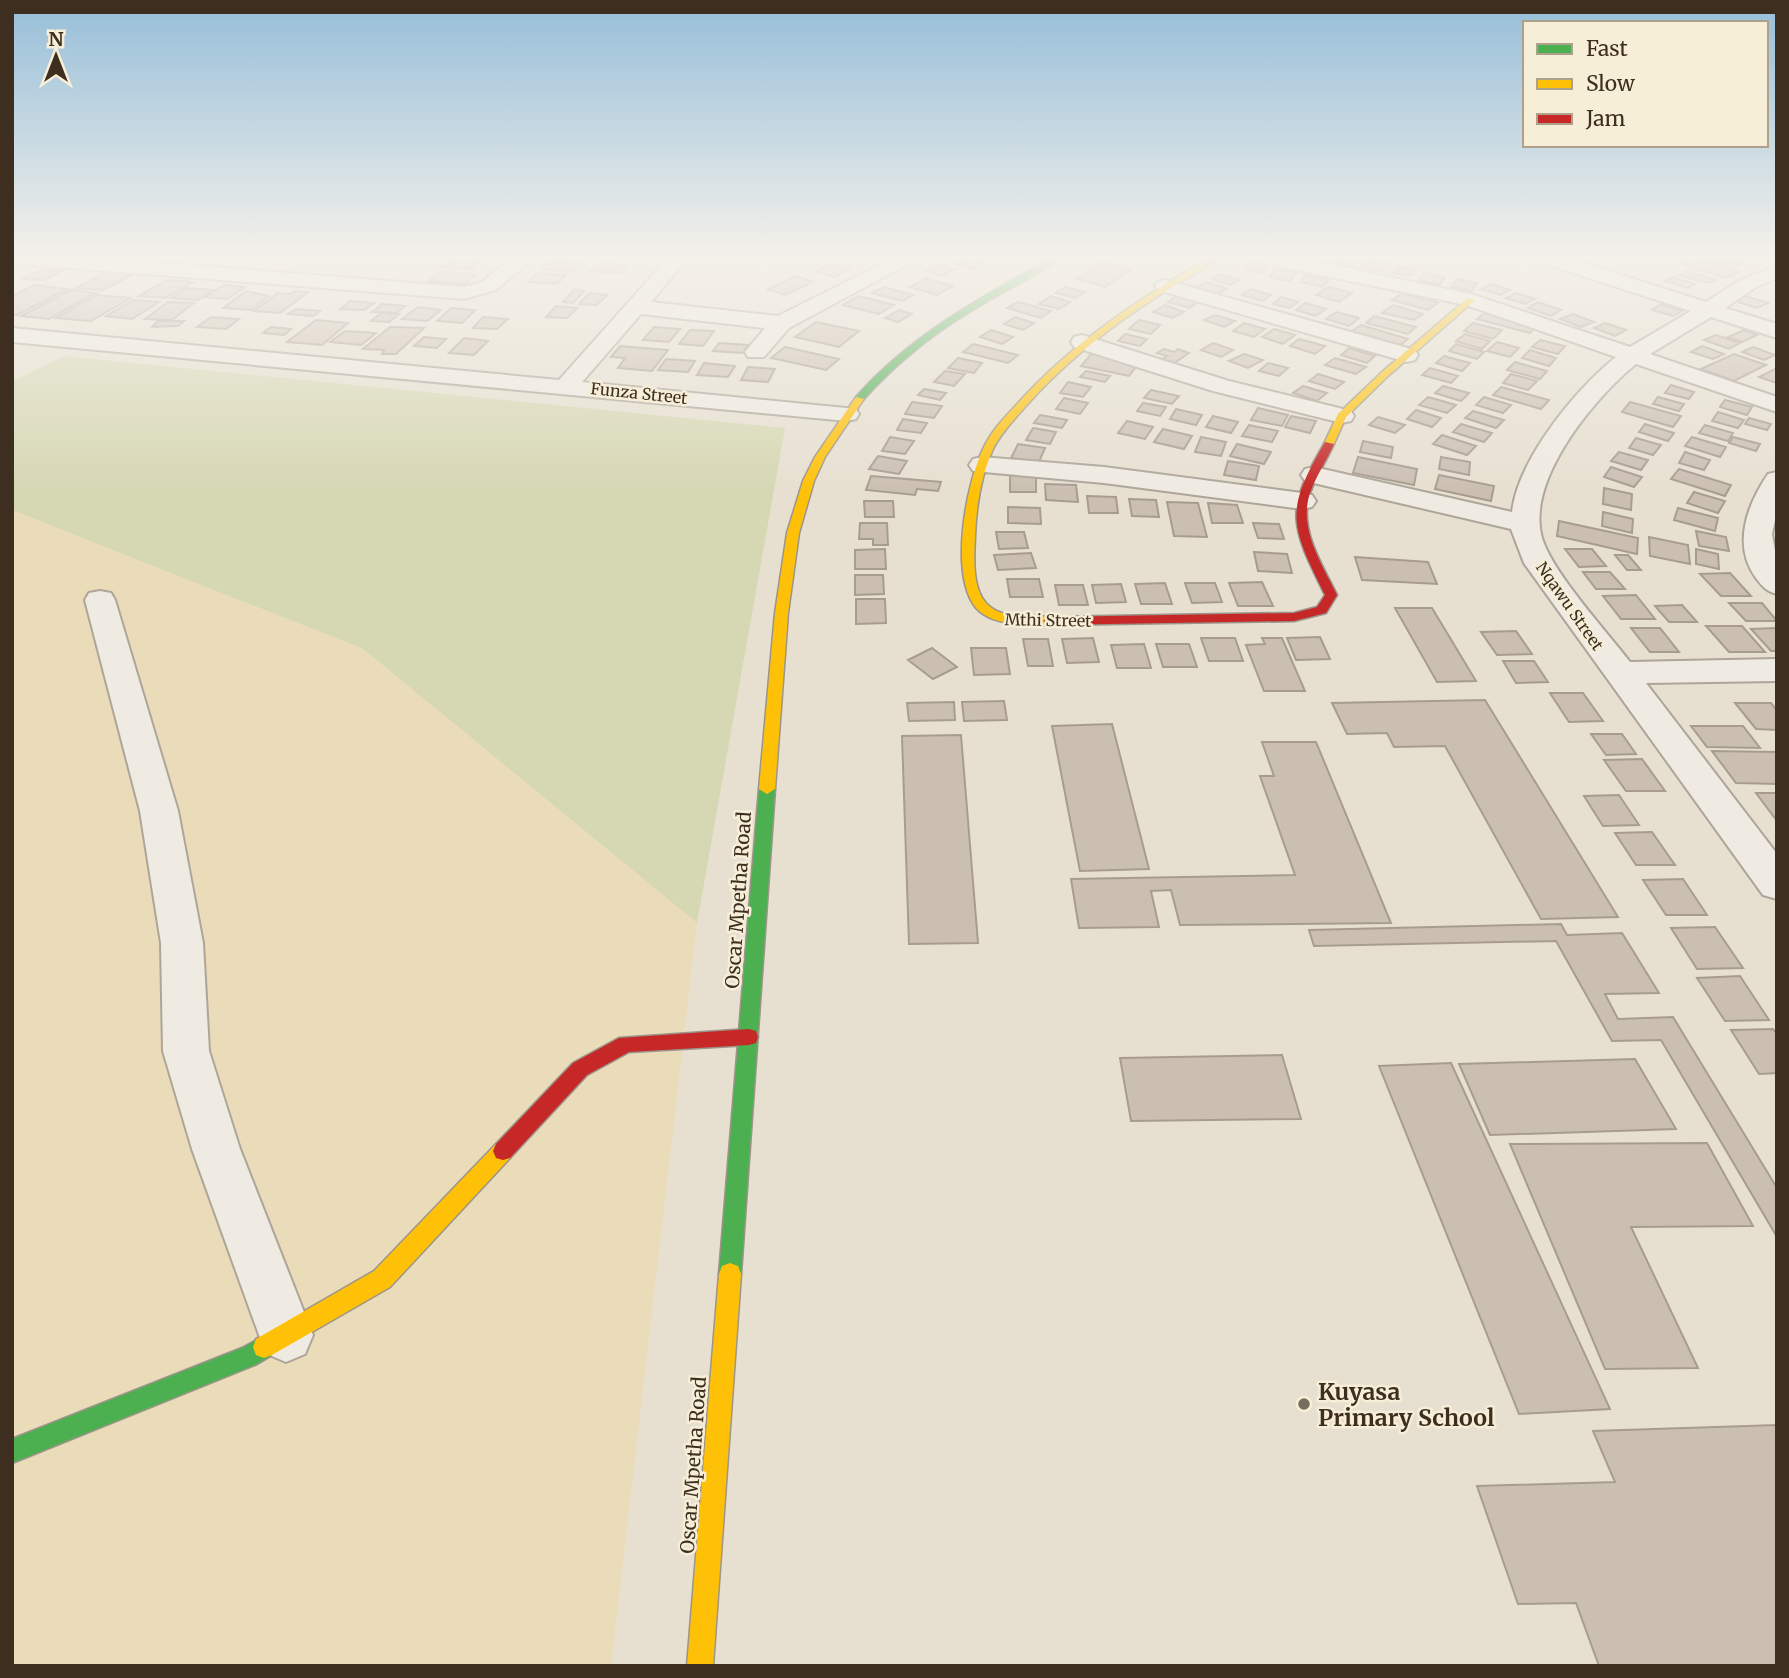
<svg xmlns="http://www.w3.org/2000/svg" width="1789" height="1678" font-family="Merriweather,serif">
<rect width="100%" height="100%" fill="#e7e0d1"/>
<path fill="#d6d7b3" d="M64 356 785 428 697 923 363 649 12 510V381Z"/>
<path fill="#eadcb9" d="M12 510 363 649 697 923 611 1666H12Z"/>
<path fill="#cbbfb2" stroke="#a89c90" stroke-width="2" d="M452 258H467L482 259 471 269 442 267Z
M966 258H970L984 262 972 269 955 264Z
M1335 258H1360L1353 267 1332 263Z
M1690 258H1696L1740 272 1726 278 1679 264Z
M1729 258 1745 263 1737 267 1711 260Z
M1366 259 1387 263 1381 271 1360 267Z
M552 260 580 262 571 272 542 269Z
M1102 262 1131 269 1105 287 1077 279Z
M1250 262 1268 266 1262 273 1244 269Z
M599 263 627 265 620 273 591 271Z
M831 263 850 269 834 277 816 271Z
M939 265 955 269 942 276 926 271Z
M1398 266 1416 270 1411 276 1393 273Z
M1275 269 1296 273 1290 281 1269 277Z
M40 270 61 271 44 280 23 279Z
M109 270 136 273 103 290 76 288Z
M1687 271 1716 280 1708 283 1679 275Z
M440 272 476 274 465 284 428 281Z
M537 273 566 275 557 284 528 282Z
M1424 273 1445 277 1440 285 1419 281Z
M1220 274 1240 280 1230 285 1211 279Z
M1306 275 1330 279 1323 287 1300 282Z
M796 276 813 282 785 295 768 289Z
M1672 277 1695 284 1688 288 1664 281Z
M926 278 953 286 937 295 910 287Z
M1456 279 1477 283 1472 291 1452 287Z
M167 280 193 282 165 298 139 296Z
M1206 282 1227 289 1215 295 1194 289Z
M1491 284 1510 290 1500 295 1481 289Z
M34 285 67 289 17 315H12V296Z
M224 285 245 287 227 299 205 297Z
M884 287 913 295 902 301 872 293Z
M1065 287 1085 292 1076 298 1056 293Z
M1329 287 1352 293 1339 302 1316 295Z
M187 288 213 290 198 300 171 298Z
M1251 289 1271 295 1262 301 1242 295Z
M70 290 96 293 49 319 21 316Z
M574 290 584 291 573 303 563 302Z
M246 291 269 296 251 310 223 308Z
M295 291 308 292 280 313 254 311 278 293 291 294Z
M589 293 607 295 597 305 579 304Z
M1402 293 1438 303 1428 310 1392 300Z
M1516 293 1535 299 1525 304 1506 298Z
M97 295 131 298 91 321 56 318Z
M858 296 894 305 879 314 843 305Z
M1051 296 1070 302 1059 309 1039 304Z
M1177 296 1198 302 1189 308 1168 302Z
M1745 296 1768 303 1757 308 1735 301Z
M1281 297 1298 302 1289 308 1273 304Z
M134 300 159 302 132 319 106 316Z
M350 301 374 303 364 310 340 309Z
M168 302 194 303 172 320 145 319Z
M1018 302 1051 311 1041 318 1007 308Z
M1538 302 1561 310 1551 316 1528 308Z
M1305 303 1326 309 1316 316 1296 310Z
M382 304 395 305 405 306 397 313 372 312Z
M1661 304 1682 311 1673 316 1652 310Z
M1165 305 1184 312 1172 318 1153 312Z
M1393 305 1423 314 1414 320 1382 313Z
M556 306 577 308 567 318 546 317Z
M418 307 441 310 427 321 402 319Z
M451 308 475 310 462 323 437 321Z
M296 309 320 311 313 316 288 314Z
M899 310 912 314 898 322 885 318Z
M1336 312 1359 318 1349 326 1326 319Z
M381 313 399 314 389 322 371 321Z
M1484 313 1537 326 1530 333 1477 319Z
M1573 314 1594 322 1581 327 1560 319Z
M1215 315 1235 321 1224 327 1204 320Z
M1374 316 1416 327 1408 334 1366 323Z
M211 317 239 319 226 329 197 327Z
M483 317 508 319 497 329 473 328Z
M1015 317 1034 323 1023 330 1004 324Z
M316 320 348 323 322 345 287 342Z
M1139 320 1160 325 1151 334 1129 329Z
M158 321H184L178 326 152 327Z
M816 322 859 331 839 347 795 337Z
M1244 323 1265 329 1254 337 1233 331Z
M1473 323 1502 330 1493 339 1464 331Z
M1605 323 1626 330 1615 336 1594 328Z
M1361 325 1408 339 1398 347 1348 334Z
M271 327 291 329 284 335 263 333Z
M390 327 424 328 396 354H382L384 350 363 349Z
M654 327 680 329 669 342 643 340Z
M1274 329 1295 335 1283 344 1262 337Z
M690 330 714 331 703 346 679 344Z
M991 330 1013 337 1002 344 980 337Z
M1744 330 1757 335 1742 342 1728 337Z
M345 331 376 333 361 345 330 342Z
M1125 334 1147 339 1140 346 1118 341Z
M1465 334 1490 341 1482 349 1456 341Z
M1716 335 1740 343 1729 349 1704 340Z
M424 337 446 339 437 348 414 346Z
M464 338 488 341 474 355 449 353Z
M1299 339 1325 346 1315 354 1290 346Z
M1540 340 1565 346 1558 354 1532 347Z
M1497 342 1519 348 1510 357 1487 351Z
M719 343 748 345 743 353 713 351Z
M1213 343 1233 350 1221 357 1201 350Z
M973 344 1018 355 1008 363 963 352Z
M1456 344 1484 352 1477 359 1449 351Z
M620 346 668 350 652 371 618 368 625 358 611 357Z
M1702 346 1724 354 1713 359 1691 352Z
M785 347 839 359 826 370 771 358Z
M1753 347 1775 355 1764 360 1742 352Z
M1349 348 1375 356 1367 363 1341 355Z
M1164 349 1174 352 1178 349 1189 353 1170 366 1158 362 1167 356 1157 353Z
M1530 350 1556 358 1549 366 1522 358Z
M1092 353 1139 363 1129 376 1081 366Z
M1244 354 1263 360 1248 368 1229 361Z
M1734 354 1766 365 1734 381 1701 369Z
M1444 356 1470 363 1462 371 1436 363Z
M958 358 982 363 974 373 948 368Z
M1335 358 1366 367 1356 374 1325 365Z
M666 359 695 361 688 372 658 370Z
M1515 362 1547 371 1540 379 1507 370Z
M704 363 735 366 728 377 697 375Z
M1268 363 1288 368 1279 376 1259 371Z
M748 367 775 369 768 382 741 380Z
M1430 368 1458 376 1451 383 1422 375Z
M1777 368V383L1759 377Z
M945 371 965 374 954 386 934 382Z
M1086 371 1110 376 1105 382 1080 377Z
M1318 374 1344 382 1335 389 1309 381Z
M1511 374 1537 381 1528 390 1503 383Z
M1068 382 1091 387 1083 397 1060 393Z
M1671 385 1694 392 1689 399 1665 393Z
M1303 386 1327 393 1317 401 1293 393Z
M1443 386 1469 393 1461 401 1435 393Z
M1501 387 1549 400 1541 409 1493 395Z
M924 389 946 393 940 400 918 395Z
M1151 390 1179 396 1172 404 1144 398Z
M1428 397 1456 405 1447 413 1419 405Z
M1484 397 1511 405 1503 413 1476 405Z
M1658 397 1684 404 1679 411 1653 404Z
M1064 398 1088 403 1080 414 1056 409Z
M1725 400 1752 407 1747 415 1720 407Z
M912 402 942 406 934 418 905 414Z
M1630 402 1681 416 1673 427 1622 412Z
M1143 403 1166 407 1160 416 1137 411Z
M1258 408 1288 415 1282 426 1251 420Z
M1176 409 1202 415 1196 425 1170 419Z
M1416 410 1441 418 1432 427 1407 419Z
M1473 411 1504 420 1496 428 1465 418Z
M1718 412 1744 420 1738 428 1712 421Z
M1040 415 1067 420 1062 428 1034 423Z
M1213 416 1238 422 1231 433 1206 427Z
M1291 416 1316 421 1310 433 1285 427Z
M1378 417 1405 425 1395 433 1369 425Z
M1749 418 1771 424 1767 430 1745 424Z
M903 419 927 423 921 433 897 430Z
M1127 421 1153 427 1145 439 1118 433Z
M1461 424 1492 433 1484 442 1453 432Z
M1645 424 1674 433 1668 441 1639 432Z
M1249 425 1278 431 1272 442 1242 436Z
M1705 425 1733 433 1728 441 1699 433Z
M1033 428 1056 432 1050 444 1026 440Z
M1163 429 1192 436 1184 449 1154 442Z
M1442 435 1476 446 1467 455 1433 444Z
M890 437 914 441 905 454 882 451Z
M1201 437 1226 442 1221 456 1195 452Z
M1692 437 1726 447 1720 457 1685 446Z
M1733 437 1760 444 1756 451 1729 443Z
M1636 438 1661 445 1653 455 1629 448Z
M1363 441 1393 447 1391 458 1360 452Z
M1018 444 1045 448 1039 462 1011 458Z
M1237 444 1271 452 1264 464 1230 456Z
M1619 452 1648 460 1641 470 1611 461Z
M1685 452 1710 460 1704 470 1679 463Z
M878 456 907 461 899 474 869 469Z
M1358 457 1417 469 1414 485 1353 473Z
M1441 457 1470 462 1469 475 1439 469Z
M1228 461 1259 466 1256 480 1224 475Z
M1611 467 1642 477 1634 487 1604 477Z
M1679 469 1731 485 1725 496 1671 479Z
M1010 475 1036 476V492H1010Z
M1439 475 1494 486 1491 501 1435 489Z
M871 476 941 482 938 491 917 489 915 495 866 490Z
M1045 484 1076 485 1078 502 1046 500Z
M1604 488 1632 494 1631 510 1603 504Z
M1694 492 1725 501 1718 513 1687 503Z
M1087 496 1116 497 1118 513H1089Z
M1129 499 1156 500 1159 517 1132 516Z
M864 501H893L894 517H865Z
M1167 502 1198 503 1207 537 1174 536Z
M1208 503 1237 505 1243 523H1212Z
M1008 507 1040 508 1041 524 1008 523Z
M1678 508 1718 518 1715 531 1674 520Z
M1603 512 1633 519 1632 533 1602 526Z
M1559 521 1638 538 1637 554 1557 536Z
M860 523H887L888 545H873V539H859Z
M1253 523 1279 524 1284 539 1258 538Z
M1696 531 1726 537 1729 551 1699 546Z
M996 532H1024L1028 548 999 549Z
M1649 537 1688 545 1690 564 1650 556Z
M885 549 886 569H855V550Z
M1565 549H1592L1606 566 1579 567Z
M1696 549 1718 554 1719 569 1696 564Z
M1254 552 1287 554 1292 573 1258 571Z
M1031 553 1036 568 998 570 994 555Z
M1615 555H1628L1641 570H1627Z
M1355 557 1428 562 1437 584 1362 580Z
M1583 572H1610L1625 589H1596Z
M1730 573 1751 596H1721L1700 574Z
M855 575H883L884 594 855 595Z
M1007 579H1039L1043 597H1010Z
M1262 582 1273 606H1238L1229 583Z
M1165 583 1172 604H1141L1135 584Z
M1185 583H1215L1222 602 1192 603Z
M1121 584 1126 602 1096 603 1092 585Z
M1055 585H1083L1088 605H1059Z
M1636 595 1655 619H1621L1603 596Z
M856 599H885L886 623 856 624Z
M1729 603H1762L1777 621H1746Z
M1682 605 1697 622H1669L1655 606Z
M1395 608H1432L1476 681 1437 682Z
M1706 626H1742L1765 652H1729Z
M1631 628H1660L1679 652H1650Z
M1777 628V651H1771L1751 629Z
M1516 631 1532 654 1497 655 1481 632Z
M1320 637 1330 659 1296 660 1287 638Z
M1093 638 1099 662 1067 663 1062 639Z
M1201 638H1235L1243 661H1209Z
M1262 638H1282L1305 691H1264L1246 645 1265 644Z
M1023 639H1048L1053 666H1028Z
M1144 644 1151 668H1117L1111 645Z
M1156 644H1189L1197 667H1163Z
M932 648 957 667 933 679 908 660Z
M971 648H1006L1010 674 974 675Z
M1503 661H1534L1548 682 1516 683Z
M1550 693H1583L1603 721 1569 722Z
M1485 700 1618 917 1541 919 1445 746 1394 747 1387 733 1347 734 1332 703Z
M1004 701 1007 720 964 721 962 702Z
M954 702 955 720 909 721 907 703Z
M1735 703H1771L1777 711V730L1756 729Z
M1112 724 1149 869 1080 871 1052 726Z
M1691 726H1743L1760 748 1707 747Z
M1591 734H1622L1636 754 1606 755Z
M961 735 978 943 909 944 902 736Z
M1262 742H1316L1391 923 1180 925 1171 890 1151 891 1159 927 1079 928 1071 879 1295 875 1260 776H1274Z
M1712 751 1777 752V784L1736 783Z
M1642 759 1665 791H1626L1604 760Z
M1756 793H1777V821Z
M1619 795 1639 825 1603 826 1584 796Z
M1652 832 1675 865H1636L1615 833Z
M1683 879 1707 915H1666L1643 880Z
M1561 924 1567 935 1622 933 1659 993 1605 994 1618 1019 1673 1017 1777 1188V1237L1661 1040 1612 1041 1556 941 1314 946 1309 930Z
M1715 927 1743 968 1697 969 1671 928Z
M1740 976 1769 1020 1725 1021 1697 978Z
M1773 1029 1777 1034V1073L1759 1074 1731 1030Z
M1282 1055 1301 1119 1131 1121 1120 1058Z
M1635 1059 1676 1129 1490 1135 1459 1064Z
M1451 1063 1610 1409 1519 1414 1379 1066Z
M1707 1143 1753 1226 1631 1227 1698 1368 1605 1369 1510 1144Z
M1777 1425V1666H1599L1576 1603 1518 1604 1477 1486 1615 1482 1593 1431Z"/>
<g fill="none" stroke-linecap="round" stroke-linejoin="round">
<g stroke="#ada599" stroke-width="4">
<path id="street" d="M12 258H99L463 287 482 282 512 258H534L496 290 464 299 18 264 12 262Z
M668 258H688L651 302 778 316 894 258H919L789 328 764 357H748L745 352 765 328 641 314 582 382 856 409 859 414 856 419 847 421 12 342V328L559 380Z
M1259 258H1299L1471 294 1630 347 1691 311 1539 262 1537 258H1568L1706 302 1742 279 1777 266V278L1756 287 1725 308 1777 324V338L1711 317 1650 354 1777 397V412L1636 364C1594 398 1523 483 1543 541 1555 575 1606 631 1630 662L1777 659V681L1646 683 1777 854V899L1763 895 1524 563 1511 529 1305 481 1301 475 1305 469 1314 467 1512 512C1518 459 1576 389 1616 357L1466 305 1268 264Z
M1165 280 1415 350 1418 355 1415 360 1407 362 1158 290 1155 286 1158 282Z
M1082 335 1229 381 1351 411 1354 416 1351 421 1342 423 1213 391 1074 347 1071 342 1074 337Z
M982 457 1104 467 1302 493 1312 495 1316 501 1312 507 1302 509 1104 483 973 471 969 465 973 459Z
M1777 472V511L1772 534 1777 562V594C1766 591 1763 587 1756 578 1732 545 1747 505 1768 474Z
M100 591 111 593 115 600 178 811 203 943 209 1051 240 1149 313 1335 305 1354 286 1362 267 1354 259 1335 192 1149 163 1051 161 943 140 811 85 600 89 593Z"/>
</g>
<g stroke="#9c958a" stroke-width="3">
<path id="fast" d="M1051 258H1062C1038 276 1008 288 983 304 937 330 897 362 862 401H856V397C911 335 980 298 1051 258Z
M767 784 775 789 741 1274 738 1282 730 1285 722 1282 719 1274 759 789Z
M264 1336 272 1339 275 1347 272 1355 257 1364 12 1463V1439L242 1348Z"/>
</g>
<g stroke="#9c958a" stroke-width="3">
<path id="slow" d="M1208 258H1218C1199 273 1175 284 1155 298 1107 329 1063 364 1025 407 1014 420 1001 433 993 449 981 476 976 507 975 537 974 557 972 588 986 603 1006 625 1041 609 1055 621 1047 628 1026 625 1015 624 1001 622 986 619 976 608 949 574 966 485 983 449 991 431 1005 417 1018 403 1072 343 1139 299 1208 258Z
M1468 298 1475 300 1388 376 1346 417 1333 446H1325L1324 444 1338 414 1382 372Z
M856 397 864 399 825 457 814 481 799 533 788 613 775 789 767 794 759 789 775 613 787 533 803 481 815 457Z
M503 1142 510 1144 513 1151 510 1158 390 1287 272 1355 264 1358 256 1355 253 1347 256 1339 374 1271 496 1144Z
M730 1263 738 1266 741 1274 713 1666H687L719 1274 722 1266Z"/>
</g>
<g stroke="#9c958a" stroke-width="3">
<path id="jam" d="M1325 442 1334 444C1327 460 1316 476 1310 493 1298 529 1322 564 1337 595L1326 613 1294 621 1049 625 1043 621 1049 617 1294 613 1317 607 1325 595C1290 524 1284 512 1325 442Z
M749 1029 756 1031 758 1037 756 1043 749 1045 629 1052 587 1075 510 1158 503 1160 496 1158 493 1151 496 1144 573 1063 619 1038Z"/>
</g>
<use href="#street" fill="#efebe3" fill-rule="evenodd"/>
<use href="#fast" fill="#4caf50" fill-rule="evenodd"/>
<use href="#slow" fill="#ffc107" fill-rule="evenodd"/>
<use href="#jam" fill="#c62828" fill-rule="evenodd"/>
</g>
<linearGradient id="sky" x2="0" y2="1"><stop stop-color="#96bed9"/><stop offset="0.52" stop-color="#f4f1ea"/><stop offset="1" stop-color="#f4f1ea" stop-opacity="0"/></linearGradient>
<rect width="1789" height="493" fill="url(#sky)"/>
<circle fill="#786c5e" stroke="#f7eed8" stroke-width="2.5" cx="1304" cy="1404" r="7"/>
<g text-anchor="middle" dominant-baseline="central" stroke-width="5" stroke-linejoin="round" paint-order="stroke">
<g font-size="16" fill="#3d2e20" stroke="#f7eed8">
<text transform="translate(639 393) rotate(6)">Funza Street</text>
<text transform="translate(1570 606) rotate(55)">Nqawu Street</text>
<text transform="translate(1048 620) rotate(1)">Mthi Street</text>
</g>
<g font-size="19" fill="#3d2e20" stroke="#f7eed8">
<text transform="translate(738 900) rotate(-86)">Oscar Mpetha Road</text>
<text transform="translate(693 1465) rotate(-86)">Oscar Mpetha Road</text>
</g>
<g font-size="23" font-weight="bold" fill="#3d2e20" stroke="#f7eed8" text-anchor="start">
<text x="1318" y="1391">Kuyasa<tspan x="1318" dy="26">Primary School</tspan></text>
</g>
</g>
<rect width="1789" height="1678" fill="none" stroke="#3d2e20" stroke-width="28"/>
<rect x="1523" y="21" width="245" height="126" fill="#f7eed8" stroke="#ada18e" stroke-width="2"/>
<rect x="1537" y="44" width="35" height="10" fill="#4caf50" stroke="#ada18e" stroke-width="2"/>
<text x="1586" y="56" font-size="21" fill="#3d2e20">Fast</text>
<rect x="1537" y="79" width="35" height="10" fill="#ffc107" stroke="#ada18e" stroke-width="2"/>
<text x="1586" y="91" font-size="21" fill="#3d2e20">Slow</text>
<rect x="1537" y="114" width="35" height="10" fill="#c62828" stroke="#ada18e" stroke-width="2"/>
<text x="1586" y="126" font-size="21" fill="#3d2e20">Jam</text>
<g transform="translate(56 56)" stroke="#f7eed8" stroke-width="5" paint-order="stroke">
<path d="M0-5L12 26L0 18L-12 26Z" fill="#3d2e20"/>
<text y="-10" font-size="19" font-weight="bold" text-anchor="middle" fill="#3d2e20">N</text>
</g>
</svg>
